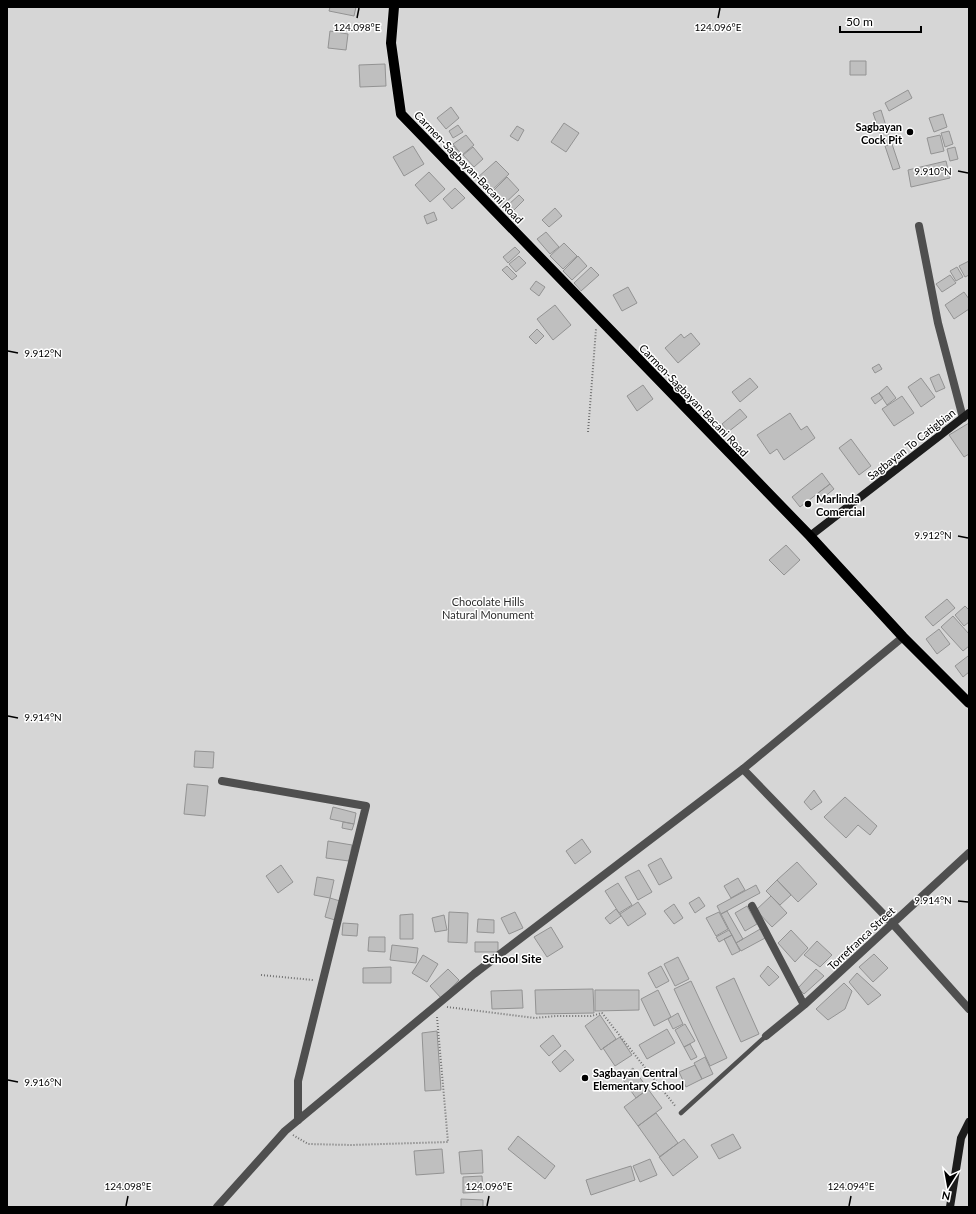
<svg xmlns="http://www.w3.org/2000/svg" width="976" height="1214" font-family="Lato,sans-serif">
<rect width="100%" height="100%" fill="#fff"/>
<path fill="#d6d6d6" d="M7 7H969V1207H7Z"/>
<path fill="#bfbfbf" stroke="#939393" d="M330 7H356L354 16 329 11Z
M330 31 348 34 346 50 328 48Z
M850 61H866V75H850Z
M385 64 386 86 360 87 359 65Z
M908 90 912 98 889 111 885 103Z
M451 107 459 118 446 129 437 118Z
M881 110 891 142 884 144 873 113Z
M943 114 947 127 934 132 929 118Z
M564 123 579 133 566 152 551 142Z
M458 125 463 132 453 138 449 131Z
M517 126 524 130 518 141 510 136Z
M949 131 953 144 945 147 941 133Z
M466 135 474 145 462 155 453 144Z
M940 135 944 151 931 154 927 138Z
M892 144 900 168 893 170 885 146Z
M413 146 424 164 404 176 393 157Z
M454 146 460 155 453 160 446 151Z
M473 147 483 159 474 167 463 155Z
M955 147 958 159 950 161 947 149Z
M496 161 509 174 490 192 477 178Z
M946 161 950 178 911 187 908 170Z
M429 172 445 189 430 202 415 185Z
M507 177 519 190 501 207 490 194Z
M455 188 465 198 452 209 443 199Z
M519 195 524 200 514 210 508 205Z
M555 208 562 216 549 227 542 220Z
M434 212 437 220 427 224 424 216Z
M546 232 559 247 550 254 537 239Z
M564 243 577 256 563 269 550 256Z
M515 247 520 252 508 263 503 257Z
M519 256 526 263 516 272 509 264Z
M578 256 587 266 572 280 563 271Z
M969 261V275L965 277 959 266Z
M507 266 517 276 512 280 502 270Z
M591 267 599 275 581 291 574 283Z
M957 267 963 277 956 281 950 271Z
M950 275 956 283 942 292 936 284Z
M536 281 545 287 539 296 530 289Z
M628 287 637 303 622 311 613 295Z
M964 292 969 299V309L954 319 945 305Z
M555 305 571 325 553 340 537 319Z
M537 329 544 336 536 344 529 337Z
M691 333 700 344 678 363 665 348 681 334 684 338Z
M879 364 882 369 875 373 872 368Z
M939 374 945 388 936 392 930 378Z
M750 378 758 387 740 402 732 392Z
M921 378 935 397 921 407 908 387Z
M643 385 653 399 637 411 627 396Z
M887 386 896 398 887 405 879 393Z
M879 393 883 398 875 404 871 398Z
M902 396 914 413 894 426 882 409Z
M740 409 747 417 728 432 722 424Z
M790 413 801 430 807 426 815 438 784 460 777 449 770 454 757 435Z
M969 423V454L964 457 949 435Z
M851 439 871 466 859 475 839 448Z
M822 473 830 484 800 507 792 497Z
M830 484 834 489 823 498 818 493Z
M786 545 800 560 784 575 769 560Z
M947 599 955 608 933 626 925 617Z
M965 606 969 610V622L964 626 955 615Z
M953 616 969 634V646L963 651 941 627Z
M939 629 950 644 937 654 926 639Z
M968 656 969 658V672L963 677 955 666Z
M195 751 214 752 213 768 194 767Z
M187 784 208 786 205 816 184 814Z
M814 790 822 802 811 810 804 802Z
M845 797 877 826 870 835 858 825 846 838 824 817Z
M333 807 356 813 354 824 330 819Z
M343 822 354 824 352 830 342 828Z
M582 839 591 852 575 864 566 851Z
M328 841 352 845 349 861 326 858Z
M661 858 672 878 659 885 648 865Z
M797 862 817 884 798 902 777 880Z
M281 865 293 882 278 893 266 876Z
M639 870 652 892 638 900 625 877Z
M317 877 334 880 330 898 314 895Z
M738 878 745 890 731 898 724 886Z
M777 880 791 895 780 905 766 891Z
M618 883 632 905 619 913 605 891Z
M756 885 760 893 721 914 717 906Z
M771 896 787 913 772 927 756 910Z
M699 897 705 906 695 913 689 903Z
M330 898 340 901 335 920 325 917Z
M638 902 646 914 628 926 620 914Z
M674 904 683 918 674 924 664 911Z
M747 906 757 924 745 931 735 913Z
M616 909 621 916 610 924 605 918Z
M727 911 743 939 736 943 721 914Z
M449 912 468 913 467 943 448 942Z
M515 912 523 928 509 934 501 918Z
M719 912 728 929 716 936 706 918Z
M413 914V939H400V915Z
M444 915 447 930 435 932 432 918Z
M478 919 494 920V933L477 932Z
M343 923 358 924 357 936 342 935Z
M551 927 563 947 547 957 534 937Z
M762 928 767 937 741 951 736 943Z
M729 930 732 935 719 942 716 937Z
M791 930 808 948 795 962 778 943Z
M732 935 740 951 732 955 724 939Z
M369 937H385V952L368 951Z
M817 941 832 955 820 967 804 955Z
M475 942H498V952H475Z
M392 945 418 948 416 963 390 960Z
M874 954 888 968 873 982 859 967Z
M423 955 438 964 427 982 412 973Z
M678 957 689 979 675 986 664 964Z
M661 966 669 981 656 988 648 973Z
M768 966 779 977 769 986 760 976Z
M391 967V983H363V968Z
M448 969 459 980 441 998 430 986Z
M816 969 824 976 804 994 798 988Z
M857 973 881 995 868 1005 849 982Z
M734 978 759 1034 741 1042 716 987Z
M691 981 727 1058 710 1066 674 989Z
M844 983 852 991 845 1009 828 1020 816 1009Z
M593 989 594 1013 536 1014 535 990Z
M522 990 523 1008 492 1009 491 991Z
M595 990H639V1010L595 1011Z
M658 990 671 1017 654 1026 641 999Z
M678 1013 683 1024 673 1029 668 1019Z
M600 1015 616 1039 601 1050 585 1026Z
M685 1024 695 1041 684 1047 675 1030Z
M667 1029 675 1043 647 1059 639 1045Z
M437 1031 441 1090 425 1091 422 1033Z
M553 1035 561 1046 549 1056 540 1046Z
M620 1037 632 1055 615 1066 603 1048Z
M690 1044 697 1057 691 1060 684 1047Z
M565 1050 574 1060 560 1072 552 1062Z
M705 1057 713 1074 702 1079 694 1063Z
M695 1065 702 1079 686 1087 679 1072Z
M633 1068 648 1089 636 1098 621 1077Z
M648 1089 662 1108 638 1126 624 1107Z
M656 1113 678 1143 660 1157 638 1126Z
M733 1134 741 1148 719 1159 711 1145Z
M518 1136 555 1166 545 1179 508 1149Z
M684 1139 698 1157 673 1176 659 1157Z
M442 1149 444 1173 416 1175 414 1151Z
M482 1150 483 1173 461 1174 459 1152Z
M650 1159 657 1175 640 1182 633 1166Z
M631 1166 635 1180 591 1195 586 1180Z
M482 1176 483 1192 463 1193V1177Z
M461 1199 483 1200V1207H461Z"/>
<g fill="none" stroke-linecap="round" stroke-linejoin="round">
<g stroke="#dbdbdb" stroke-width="12">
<path id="primary" d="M394 7 391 43 401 114 810 536 903 637 969 703"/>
</g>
<path stroke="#717171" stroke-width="2" stroke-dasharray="1 2" stroke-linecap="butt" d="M588 432 596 329
M261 975 313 980
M447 1007 535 1018 556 1016H591L602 1013 676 1107
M293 1135 308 1144 351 1145 448 1142 437 1017"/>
<path stroke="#4f4f4f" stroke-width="4.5" d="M681 1113 766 1036"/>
<path stroke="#4f4f4f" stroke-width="8" d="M919 226 938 323 963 418
M743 769 892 923 969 1009
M222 781 366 806 298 1081V1120
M752 906 804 1005
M766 1036 804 1005 969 853"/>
<path stroke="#4f4f4f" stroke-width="8" d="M217 1207 285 1131 474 974 743 769 903 637"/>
<path stroke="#1c1c1c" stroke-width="8" d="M810 536 969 413
M950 1207 961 1138 969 1122"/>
<use href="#primary" stroke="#000" stroke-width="10"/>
</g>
<path fill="none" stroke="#000" stroke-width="1.5" d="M357 18 359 8M718 18 720 8M958 171 968 173M8 351 18 353M958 536 968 538M8 716 18 718M958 901 968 902M8 1080 18 1082M126 1206 128 1196M487 1206 489 1196M849 1206 851 1196"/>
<g fill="#000" stroke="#fff" stroke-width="1.5">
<circle cx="910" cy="132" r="4"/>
<circle cx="808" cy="504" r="4"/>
<circle cx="585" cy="1078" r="4"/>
</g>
<g text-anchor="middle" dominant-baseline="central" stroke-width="3" stroke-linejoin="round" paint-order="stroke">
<g font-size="11" font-weight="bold" fill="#000" stroke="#fff" text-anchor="start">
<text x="902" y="126" text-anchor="end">Sagbayan<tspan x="902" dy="13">Cock Pit</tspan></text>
<text x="816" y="498">Marlinda<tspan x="816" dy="13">Comercial</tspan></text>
<text x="593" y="1072">Sagbayan Central<tspan x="593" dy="13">Elementary School</tspan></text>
</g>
<g font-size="11" fill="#000" stroke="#fff">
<text transform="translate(469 167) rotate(46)">Carmen-Sagbayan-Bacani Road</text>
<text transform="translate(694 400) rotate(46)">Carmen-Sagbayan-Bacani Road</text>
<text transform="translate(911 444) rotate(-38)">Sagbayan To Catigbian</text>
<text transform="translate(861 938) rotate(-43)">Torrefranca Street</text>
</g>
<g font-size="11" fill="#2d2d2d" stroke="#fff">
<text x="488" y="601">Chocolate Hills<tspan x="488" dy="13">Natural Monument</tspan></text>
</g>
<g font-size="12" font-weight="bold" fill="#000" stroke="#fff">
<text x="512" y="958">School Site</text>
</g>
</g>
<g font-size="10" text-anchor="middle" fill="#000" stroke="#fff" stroke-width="3" stroke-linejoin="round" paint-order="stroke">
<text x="357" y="31">124.098°E</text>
<text x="718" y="31">124.096°E</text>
<text x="933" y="175">9.910°N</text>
<text x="43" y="357">9.912°N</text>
<text x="933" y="539">9.912°N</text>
<text x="43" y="721">9.914°N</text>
<text x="933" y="904">9.914°N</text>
<text x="43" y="1086">9.916°N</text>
<text x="128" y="1190">124.098°E</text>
<text x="489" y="1190">124.096°E</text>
<text x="851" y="1190">124.094°E</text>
</g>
<rect width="976" height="1214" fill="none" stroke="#000000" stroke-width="16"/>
<g transform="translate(948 1186) rotate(191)" stroke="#ffffff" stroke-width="3" paint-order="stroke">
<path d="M0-3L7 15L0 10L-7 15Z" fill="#000000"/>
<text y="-6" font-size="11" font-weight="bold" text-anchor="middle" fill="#000000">N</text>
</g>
<path d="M840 26v6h81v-6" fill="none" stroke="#000000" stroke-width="2"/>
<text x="846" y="26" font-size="12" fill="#000000" stroke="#ffffff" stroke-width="3" paint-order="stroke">50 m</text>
</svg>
